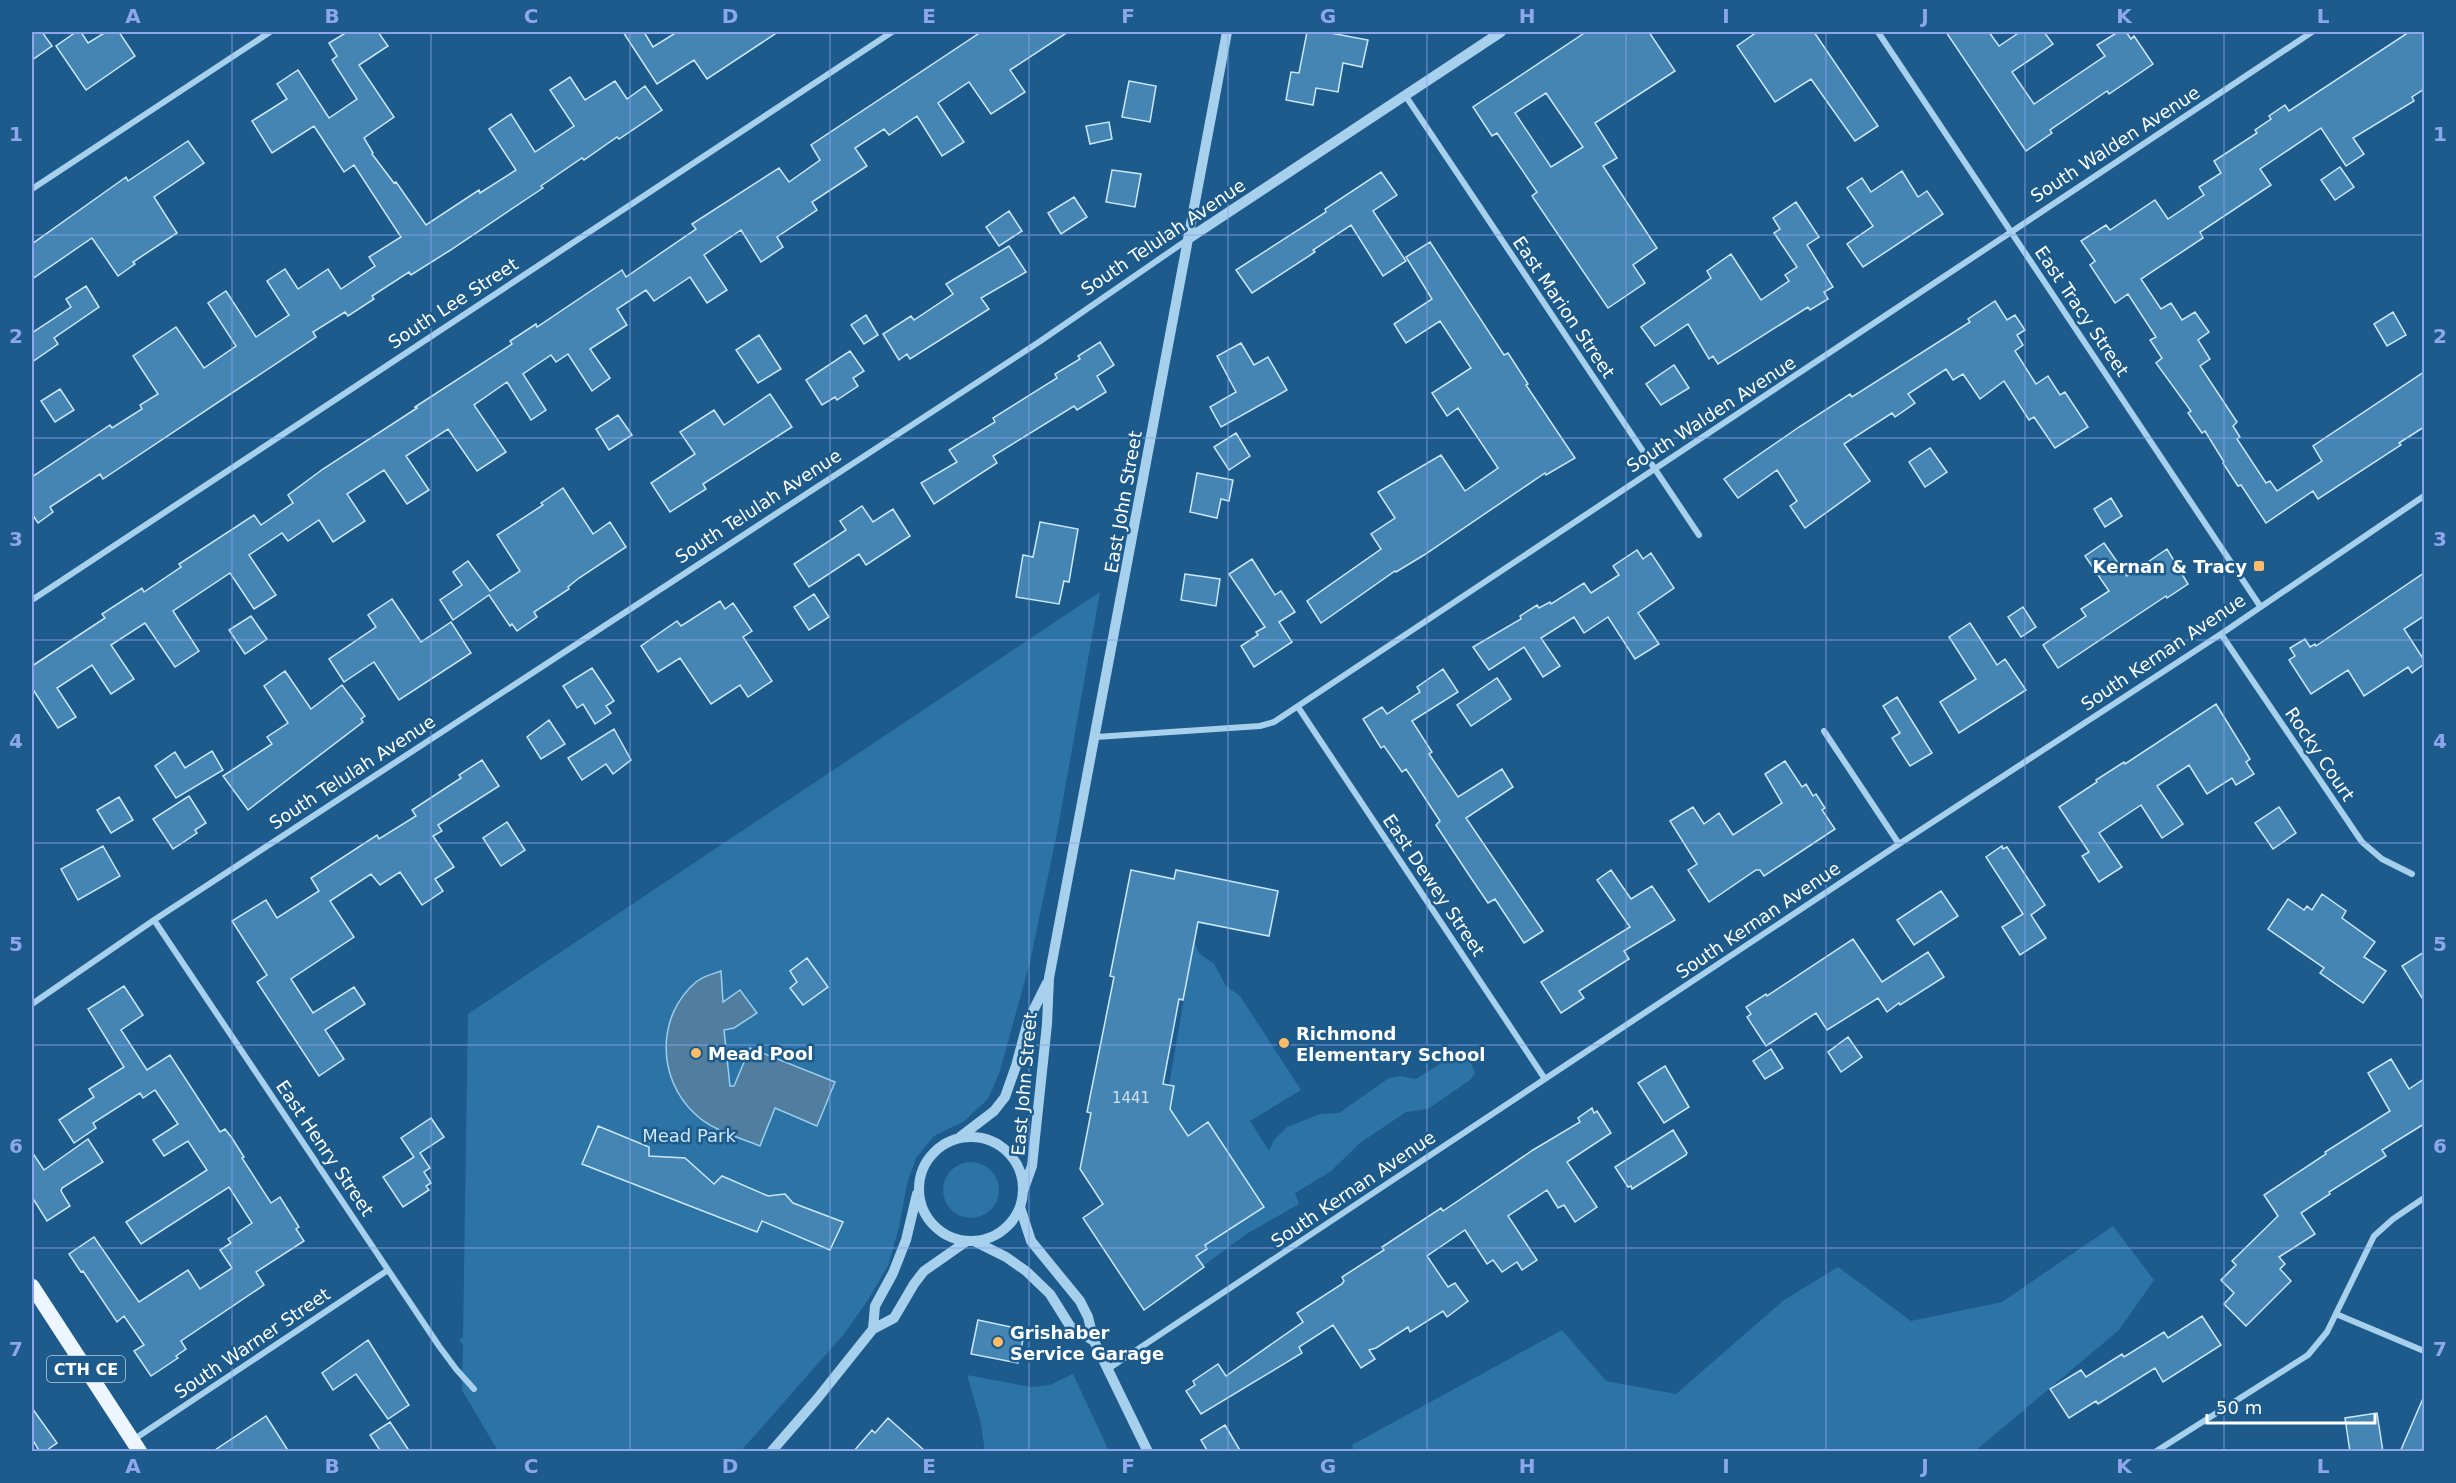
<svg xmlns="http://www.w3.org/2000/svg" width="2456" height="1483" font-family="'DejaVu Sans',sans-serif">
<rect width="100%" height="100%" fill="#1c5b8b"/>
<path fill="#2c74a6" d="M1100 592 1058 828 1030 962 1000 1071 988 1099 963 1122 934 1136 916 1158 907 1184 899 1227 888 1266 868 1300 844 1334 740 1452 498 1451 462 1390 463 1345 459 1340 463 1337 468 1014Z
M1194 942 1199 953 1214 964 1226 986 1240 996 1301 1090 1250 1121 1269 1151 1274 1140 1287 1127 1320 1114 1339 1113 1389 1078 1401 1076 1416 1079 1460 1051 1469 1059 1475 1073 1470 1080 1428 1109 1406 1112 1360 1143 1330 1172 1295 1193 1299 1204 1248 1233 1203 1266 1196 1256 1207 1249 1205 1245 1264 1206 1208 1123 1188 1136 1170 1109 1174 1087 1169 1085Z
M943 1190a28 28 0 1 1 56 0a28 28 0 1 1-56 0Z
M2113 1226 2154 1280 2119 1330 1975 1451H1354L1352 1445 1562 1330 1606 1381 1676 1394 1784 1300 1838 1267 1911 1321 2002 1302Z
M1073 1374 1109 1451H985L980 1419 967 1375 1031 1387 1050 1385Z"/>
<path fill="#517e9f" stroke="#9acdee" stroke-width="1.5" d="M721 971 723 1002 740 990 757 1013 734 1028 724 1030 730 1086H734L750 1048 835 1082 817 1126 775 1108 760 1146C738 1137 711 1130 694 1113 657 1078 656 1016 696 982 703 976 713 974 721 971Z"/>
<path fill="#4485b3" stroke="#cce7f9" stroke-width="1.5" fill-rule="evenodd" d="M32 32H42L52 46 32 60Z
M76 32H81L88 43 106 32H119L135 56 86 90 56 46Z
M347 32H378L388 46 359 65 394 117 364 138 373 153 372 154 394 183 396 182 426 225 479 190 480 193 516 170 489 129 511 114 535 152 574 126 550 90 570 77 585 100 615 81 627 99 645 86 662 110 619 139 617 137 584 160 582 158 541 186 543 188 449 251 411 275 409 272 372 296 374 299 348 316 345 312 313 332 316 337 103 479 100 474 50 507 53 512 38 523 34 517 32 519V477L110 425 112 428 142 409 140 405 158 394 133 356 176 327 204 368 236 346 208 303 226 291 256 337 289 315 267 281 285 269 298 289 328 269 341 289 375 266 369 257 401 237 354 165 344 172 314 126 272 153 252 121 287 99 277 84 298 70 329 118 357 99 332 60 337 56 329 43Z
M623 32H644L653 47 677 32H778L707 79 694 60 657 84Z
M981 32H1068L1010 70 1025 92 991 114 969 82 938 103 964 142 942 156 917 116 889 135 884 129 855 148 867 166 812 202 817 210 777 237 783 247 761 262 741 230 704 255 727 290 707 303 690 277 654 301 646 290 617 309 627 325 590 349 610 378 592 391 568 354 556 362 551 355 523 374 546 410 531 420 507 382 474 405 506 452 477 471 448 429 406 456 429 490 407 504 384 470 347 494 365 521 333 542 319 520 288 541 282 533 249 555 276 595 254 609 230 573 173 611 199 651 175 667 145 623 111 645 134 679 111 694 92 665 57 688 76 717 58 728 32 688V666L105 618 102 614 142 588 144 592 181 567 179 564 254 515 261 525 293 503 288 495 323 469 417 408 415 407 512 344 510 341 536 324 537 327 622 270 626 277 696 229 692 224 779 168 789 182 820 160 811 145Z
M1307 32H1325L1368 40 1362 67 1343 63 1338 92 1316 88 1313 105 1286 100 1291 72 1299 73Z
M1586 32H1649L1675 71 1595 123 1617 158 1603 166 1657 248 1633 265 1645 283 1608 308 1532 196 1537 192 1497 133 1492 136 1473 107ZM1546 93 1583 147 1551 167 1515 113Z
M1757 32H1814L1878 126 1855 141 1811 79 1775 102 1737 46Z
M1946 32H1989L1999 46 2020 32H2044L2053 44 2012 72 2034 104 2105 56 2097 45 2118 32H2126L2131 39 2134 36 2153 64 2109 94 2107 91 2050 130 2052 133 2026 151Z
M2409 32H2424V89L2412 97 2414 101 2353 138 2364 154 2346 166 2321 128 2260 169 2271 185 2200 232 2203 238 2141 279 2161 309 2171 303 2182 320 2195 312 2209 332 2198 340 2210 359 2200 366 2237 422 2233 426 2240 437 2237 439 2266 483 2270 481 2277 491 2322 461 2313 446 2424 372V427L2399 443 2401 445 2318 499 2313 491 2266 523 2241 485 2238 486 2223 463 2224 462 2205 431 2202 433 2188 413 2191 411 2156 363 2162 358 2150 340 2156 337 2128 294 2115 303 2090 265 2095 261 2081 241 2106 225 2110 230 2155 200 2168 219 2204 195 2199 187 2221 173 2214 161 2257 133 2255 130 2271 119 2269 116 2285 105 2289 111Z
M1129 81 1156 86 1150 122 1122 117Z
M1109 122 1112 139 1090 144 1086 126Z
M188 141 204 163 154 197 177 233 133 262 135 264 118 276 92 238 32 279V244L126 177 128 181Z
M2340 167 2354 187 2335 200 2321 180Z
M1112 170 1141 174 1135 207 1106 202Z
M1902 171 1918 197 1927 191 1943 214 1863 267 1847 244 1873 226 1847 188 1862 178 1871 192Z
M1381 172 1397 195 1373 211 1406 261 1383 276 1351 225 1313 250 1315 252 1252 293 1236 270 1326 212 1325 209Z
M1074 197 1087 217 1061 234 1048 213Z
M1796 202 1819 237 1807 245 1833 287 1824 292 1828 299 1810 310 1808 307 1718 364 1713 356 1709 359 1688 324 1655 346 1641 327 1711 278 1707 271 1731 254 1761 300 1789 281 1785 275 1797 267 1774 233 1780 229 1773 218Z
M1009 211 1022 231 999 246 986 227Z
M1430 242 1504 355 1508 353 1528 384 1526 385 1575 458 1546 475 1545 473 1424 555 1396 572 1395 571 1321 623 1307 601 1381 549 1371 534 1395 518 1378 492 1441 455 1465 491 1498 468 1458 408 1447 416 1432 393 1471 368 1440 321 1406 343 1394 324 1432 299 1406 257Z
M1009 246 1026 272 981 298 989 309 910 359 907 354 899 360 883 334 911 316 914 320 953 294 946 284Z
M86 286 99 307 54 338 58 344 32 362V333L71 307 66 299Z
M1995 301 2007 320 2015 315 2025 330 2017 335 2023 345 2015 351 2036 384 2048 376 2060 395 2065 392 2088 427 2055 448 2034 417 2029 420 2004 381 1980 399 1963 374 1953 380 1946 369 1908 394 1915 403 1895 417 1892 413 1844 444 1870 481 1805 528 1790 506 1797 501 1777 470 1738 498 1724 479 1799 427 1850 394 1852 397 1970 322 1968 319Z
M2393 312 2406 335 2387 346 2374 324Z
M866 315 878 335 864 344 851 325Z
M759 335 781 369 758 383 736 350Z
M1100 342 1114 365 1097 376 1106 392 1077 410 1074 406 993 456 997 463 934 504 921 483 957 462 949 450 995 422 993 418 1057 378 1055 374 1080 359 1078 356Z
M1241 343 1254 365 1268 357 1287 390 1221 427 1210 407 1236 392 1217 356Z
M850 351 864 371 853 378 858 386 837 400 835 397 822 405 806 380Z
M1674 365 1689 388 1661 405 1646 384Z
M60 389 74 410 55 422 41 401Z
M770 394 792 427 703 484 706 489 670 512 651 483 695 454 680 432 714 410 724 425Z
M618 415 632 435 609 450 596 429Z
M1236 433 1250 456 1229 470 1214 447Z
M1930 448 1947 472 1925 487 1909 462Z
M1197 473 1233 480 1229 501 1221 499 1217 518 1190 512Z
M563 488 593 534 610 522 626 547 579 578 568 587 569 589 534 612 537 617 517 631 512 624 510 626 489 595 453 620 440 600 462 585 453 572 468 561 490 591 520 571 497 535 543 505 541 503Z
M2111 498 2122 516 2105 527 2094 509Z
M862 506 873 522 893 509 910 536 866 565 859 554 809 587 794 564 846 530 840 521Z
M1040 522 1078 529 1069 582 1064 581 1059 604 1016 597 1023 555 1033 557Z
M2104 543 2127 576 2167 549 2188 584 2167 598 2166 596 2058 668 2043 645 2086 616 2081 609 2109 591 2085 556Z
M1637 550 1643 559 1651 553 1674 588 1638 613 1659 644 1635 659 1608 617 1584 633 1574 617 1541 638 1560 666 1543 677 1524 647 1489 670 1473 647 1521 619 1520 616 1537 605 1539 608 1550 602 1551 604 1584 583 1591 593 1619 575 1613 566Z
M1252 559 1275 595 1281 591 1295 612 1279 622 1292 642 1254 667 1241 646 1258 635 1256 632 1265 627 1229 574Z
M2424 573V616L2404 629 2424 660V664L2412 673 2408 667 2364 696 2348 670 2311 694 2289 660 2295 656 2290 648 2305 639 2310 647 2315 644 2316 646Z
M1185 574 1220 579 1216 606 1181 600Z
M814 594 829 617 809 630 794 607Z
M392 599 421 642 451 622 471 653 399 700 374 662 344 682 329 659 376 627 368 615Z
M720 601 725 609 733 603 752 631 743 637 772 681 748 697 740 685 711 704 680 658 658 672 641 646 677 621 681 626Z
M2023 607 2036 627 2021 637 2008 617Z
M251 616 267 639 245 654 229 630Z
M1970 623 1997 665 2005 659 2026 690 1959 733 1940 702 1976 679 1949 637Z
M592 668 614 701 606 706 611 713 595 724 583 704 577 708 563 686Z
M1443 669 1458 692 1412 721 1432 752 1429 754 1458 797 1502 769 1513 787 1466 818 1543 931 1524 943 1495 899 1488 903 1469 875 1436 825 1440 821 1406 769 1402 772 1384 746 1381 748 1363 719 1382 707 1387 714 1420 692 1417 687Z
M285 671 311 709 342 685 365 716 361 719 363 722 248 810 223 776 272 744 267 737 288 723 264 686Z
M1497 678 1511 699 1471 726 1457 705Z
M1897 697 1932 753 1910 766 1892 738 1900 733 1883 706Z
M2216 704 2250 759 2246 762 2254 774 2236 785 2232 778 2207 794 2189 765 2157 786 2183 824 2162 838 2141 805 2099 833 2122 867 2099 882 2082 856 2089 852 2059 807 2097 782 2096 780 2124 762 2125 764Z
M549 720 565 744 541 759 527 737Z
M614 729 631 760 613 774 606 764 582 780 568 758Z
M212 751 223 770 176 798 155 766 175 752 185 768Z
M482 760 499 786 438 825 442 831 433 836 454 867 435 879 443 891 422 905 400 872 380 885 371 874 330 901 354 937 291 979 313 1013 354 987 365 1004 325 1030 344 1059 319 1076 257 982 267 975 232 921 266 900 277 918 319 891 311 878 377 835 379 839 416 816 412 810 461 778 459 775Z
M1785 761 1802 787 1806 784 1813 796 1816 794 1825 808 1822 810 1835 829 1764 876 1760 870H1756L1709 902 1688 870 1697 864 1670 821 1693 807 1704 824 1719 813 1733 835 1782 803 1765 774Z
M189 796 206 823 195 830 197 833 173 849 153 819Z
M119 797 133 820 111 833 97 810Z
M2279 807 2296 833 2273 849 2255 823Z
M507 822 525 850 501 866 483 838Z
M103 846 120 876 78 900 61 869Z
M2002 846 2003 849 2007 847 2045 905 2031 915 2046 938 2020 955 2002 927 2023 914 1986 857Z
M1131 870 1174 879 1176 870 1278 891 1269 936 1198 922 1183 1000 1179 999 1163 1084 1174 1086 1170 1109 1188 1136 1208 1122 1264 1207 1205 1245 1207 1249 1196 1256 1204 1267 1144 1310 1083 1218 1103 1204 1080 1169 1091 1113 1087 1112 1114 977 1110 976Z
M1611 870 1631 899 1652 886 1675 920 1624 951 1629 959 1579 991 1584 998 1561 1013 1541 982 1630 927 1597 880Z
M1941 891 1958 916 1914 945 1897 920Z
M2322 894 2346 911 2342 918 2375 942 2364 957 2386 971 2363 1003 2320 973 2324 968 2268 929 2288 899 2304 910 2307 906 2312 910Z
M1853 939 1882 982 1928 952 1944 977 1900 1005 1899 1003 1887 1012 1878 998 1827 1030 1816 1013 1766 1046 1747 1017 1751 1014 1746 1007 1766 994 1767 996Z
M2424 952V1001L2402 966Z
M807 958 828 987 803 1005 790 988 797 982 790 971Z
M124 986 143 1015 121 1030 147 1070 170 1055 220 1132 225 1129 232 1138 244 1157 242 1158 271 1203 280 1197 299 1227 296 1229 304 1241 256 1272 264 1285 181 1341 186 1349 176 1356 178 1358 151 1376 134 1351 144 1345 124 1316 117 1322 83 1271 81 1272 69 1254 94 1237 139 1302 188 1270 200 1289 232 1268 220 1250 231 1243 228 1239 252 1223 229 1187 141 1244 126 1222 207 1170 188 1141 164 1156 153 1140 178 1124 155 1090 143 1098 140 1093 93 1123 96 1128 74 1143 59 1120 94 1097 89 1089 124 1067 88 1009Z
M1848 1037 1862 1057 1841 1072 1828 1052Z
M1771 1049 1783 1068 1765 1079 1753 1061Z
M2391 1059 2409 1089 2424 1079V1124L2382 1150 2386 1156 2329 1192 2330 1194 2301 1213 2315 1234 2279 1257 2285 1264 2280 1269 2291 1281 2246 1326 2224 1304 2234 1293 2221 1280 2236 1265 2232 1261 2278 1216 2264 1195 2326 1154 2325 1152 2390 1111 2368 1073Z
M1665 1066 1689 1107 1664 1123 1638 1083Z
M1592 1108 1594 1113 1597 1111 1611 1133 1567 1162 1597 1207 1575 1222 1564 1205 1558 1208 1547 1190 1508 1216 1537 1260 1522 1270 1517 1262 1502 1272 1493 1260 1487 1264 1465 1230 1427 1256 1448 1287 1455 1283 1468 1301 1447 1317 1443 1311 1410 1332 1408 1327 1376 1348 1369 1350 1375 1359 1361 1368 1333 1325 1299 1347 1302 1353 1201 1414 1186 1391 1195 1385 1193 1381 1218 1364 1226 1376 1303 1322 1297 1313 1342 1284 1344 1281 1342 1277 1384 1250 1382 1247 1441 1208 1443 1211 1533 1150 1580 1122 1578 1118Z
M431 1118 444 1137 420 1153 430 1168 424 1172 431 1183 426 1186 429 1190 403 1207 383 1177 414 1157 401 1138Z
M598 1126 649 1147V1156L685 1158 714 1184 722 1176 768 1196 785 1194 793 1203 843 1222 830 1250 762 1221 757 1232 582 1164Z
M1673 1130 1687 1153 1686 1155 1632 1189 1631 1186 1628 1187 1615 1167Z
M88 1139 103 1162 62 1188 61 1191 70 1206 47 1221 32 1197V1152L44 1170Z
M2202 1316 2221 1345 2163 1382 2155 1368 2098 1404 2096 1401 2069 1418 2050 1389 2081 1370 2086 1377 2122 1354 2124 1357 2164 1332 2168 1338Z
M978 1320 1025 1330 1018 1363 971 1354Z
M368 1340 409 1405 388 1419 356 1374 333 1390 322 1373Z
M2424 1396V1452H2400Z
M32 1408 57 1443 44 1452H40L32 1439Z
M2377 1413 2383 1452H2350L2345 1418Z
M266 1416 289 1452H212Z
M888 1418 926 1452H853L872 1430 875 1433Z
M390 1422 410 1452H381L370 1435Z
M1225 1425 1241 1452H1208L1201 1440Z"/>
<g fill="none" stroke-linecap="round" stroke-linejoin="round">
<path stroke="#a7d0ed" stroke-width="6" d="M1878 32 2260 606
M1405 95 1699 535
M32 189 270 32
M32 600 892 32
M2221 634 2362 842 2382 859 2412 874
M1298 707 1545 1079
M1824 731 1899 844
M1096 737 1260 726 1274 722 2312 32
M154 920 439 1346 456 1369 474 1389
M32 1004 154 920 1039 342 1187 240
M2336 1314 2424 1351
M1108 1369 1899 844 2221 634 2424 496
M133 1440 388 1270
M2155 1452 2308 1355 2327 1332 2374 1236 2393 1219 2424 1198"/>
<path stroke="#a7d0ed" stroke-width="10" d="M1188 239 1501 32
M960 1137 994 1111 1005 1097 1016 1066 1028 1021 1047 983
M919 1189a52 52 0 1 1 104 0a52 52 0 1 1-104 0Z
M1023 1191 1032 1166 1047 1024 1049 978 1227 32
M1020 1207 1031 1241 1080 1301 1088 1317 1094 1341 1148 1452
M974 1241 1006 1257 1026 1271 1050 1294 1070 1326 1094 1341
M873 1329 875 1306 893 1273 906 1240 917 1194
M771 1452 817 1399 873 1329 894 1318 914 1284 924 1271 967 1241"/>
<path stroke="#edf6ff" stroke-width="15" d="M32 1286 140 1452"/>
</g>
<path fill="none" stroke="#8ea6ec" stroke-width="1.5" stroke-opacity="0.55" d="M232 32V1452M431 32V1452M630 32V1452M830 32V1452M1029 32V1452M1228 32V1452M1427 32V1452M1626 32V1452M1826 32V1452M2025 32V1452M2224 32V1452M32 235H2424M32 438H2424M32 640H2424M32 843H2424M32 1045H2424M32 1248H2424"/>
<g fill="#fdbc65" stroke="#1c5b8b" stroke-width="2">
<rect x="2253" y="560" width="12" height="12" rx="3"/>
<circle cx="1284" cy="1043" r="6"/>
<circle cx="696" cy="1053" r="6"/>
<circle cx="998" cy="1342" r="6"/>
</g>
<g text-anchor="middle" dominant-baseline="central" stroke-width="5" stroke-linejoin="round" paint-order="stroke">
<g font-size="15" fill="#d0e0ec">
<text x="1131" y="1098">1441</text>
</g>
<rect fill="#1c5b8b" stroke="#bbcedc" stroke-width="1.5" x="47" y="1356" width="78" height="26" rx="4.5"/>
<g font-size="16" font-weight="bold" fill="#fff">
<text x="86" y="1369">CTH CE</text>
</g>
<g font-size="18" fill="#fff" stroke="#1c5b8b">
<text transform="translate(2115 144) rotate(-33)">South Walden Avenue</text>
<text transform="translate(1163 237) rotate(-34)">South Telulah Avenue</text>
<text transform="translate(453 303) rotate(-33)">South Lee Street</text>
<text transform="translate(1564 307) rotate(56)">East Marion Street</text>
<text transform="translate(2082 311) rotate(56)">East Tracy Street</text>
<text transform="translate(1711 414) rotate(-33)">South Walden Avenue</text>
<text transform="translate(1123 502) rotate(-80)">East John Street</text>
<text transform="translate(758 506) rotate(-33)">South Telulah Avenue</text>
<text transform="translate(2163 652) rotate(-34)">South Kernan Avenue</text>
<text transform="translate(2320 754) rotate(56)">Rocky Court</text>
<text transform="translate(352 772) rotate(-33)">South Telulah Avenue</text>
<text transform="translate(1434 885) rotate(56)">East Dewey Street</text>
<text transform="translate(1758 920) rotate(-34)">South Kernan Avenue</text>
<text transform="translate(1024 1084) rotate(-85)">East John Street</text>
<text transform="translate(325 1148) rotate(56)">East Henry Street</text>
<text transform="translate(1353 1189) rotate(-34)">South Kernan Avenue</text>
<text transform="translate(252 1343) rotate(-34)">South Warner Street</text>
</g>
<g font-size="18" font-weight="bold" fill="#fff" stroke="#1c5b8b" text-anchor="start">
<text x="2247" y="566" text-anchor="end">Kernan &amp; Tracy</text>
<text x="1296" y="1033">Richmond<tspan x="1296" dy="21">Elementary School</tspan></text>
<text x="708" y="1053">Mead Pool</text>
<text x="1010" y="1332">Grishaber<tspan x="1010" dy="21">Service Garage</tspan></text>
</g>
<g font-size="18" fill="#cce7f9" stroke="#1c5b8b">
<text x="689" y="1135">Mead Park</text>
</g>
</g>
<rect width="2456" height="1483" fill="none" stroke="#1c5b8b" stroke-width="66"/>
<path d="M2207 1414v9h168v-9" fill="none" stroke="#ffffff" stroke-width="3"/>
<text x="2216" y="1414" font-size="18" fill="#ffffff" stroke="#1c5b8b" stroke-width="4.5" paint-order="stroke">50 m</text>
<rect x="33" y="33" width="2390" height="1417" fill="none" stroke="#8ea6ec" stroke-width="2"/>
<g font-size="20" text-anchor="middle" font-weight="bold" fill="#8ea6ec">
<text x="133" y="23">A</text>
<text x="332" y="23">B</text>
<text x="531" y="23">C</text>
<text x="730" y="23">D</text>
<text x="929" y="23">E</text>
<text x="1128" y="23">F</text>
<text x="1328" y="23">G</text>
<text x="1527" y="23">H</text>
<text x="1726" y="23">I</text>
<text x="1925" y="23">J</text>
<text x="2124" y="23">K</text>
<text x="2323" y="23">L</text>
<text x="16" y="141">1</text>
<text x="2440" y="141">1</text>
<text x="16" y="343">2</text>
<text x="2440" y="343">2</text>
<text x="16" y="546">3</text>
<text x="2440" y="546">3</text>
<text x="16" y="748">4</text>
<text x="2440" y="748">4</text>
<text x="16" y="951">5</text>
<text x="2440" y="951">5</text>
<text x="16" y="1153">6</text>
<text x="2440" y="1153">6</text>
<text x="16" y="1356">7</text>
<text x="2440" y="1356">7</text>
<text x="133" y="1473">A</text>
<text x="332" y="1473">B</text>
<text x="531" y="1473">C</text>
<text x="730" y="1473">D</text>
<text x="929" y="1473">E</text>
<text x="1128" y="1473">F</text>
<text x="1328" y="1473">G</text>
<text x="1527" y="1473">H</text>
<text x="1726" y="1473">I</text>
<text x="1925" y="1473">J</text>
<text x="2124" y="1473">K</text>
<text x="2323" y="1473">L</text>
</g>
</svg>
